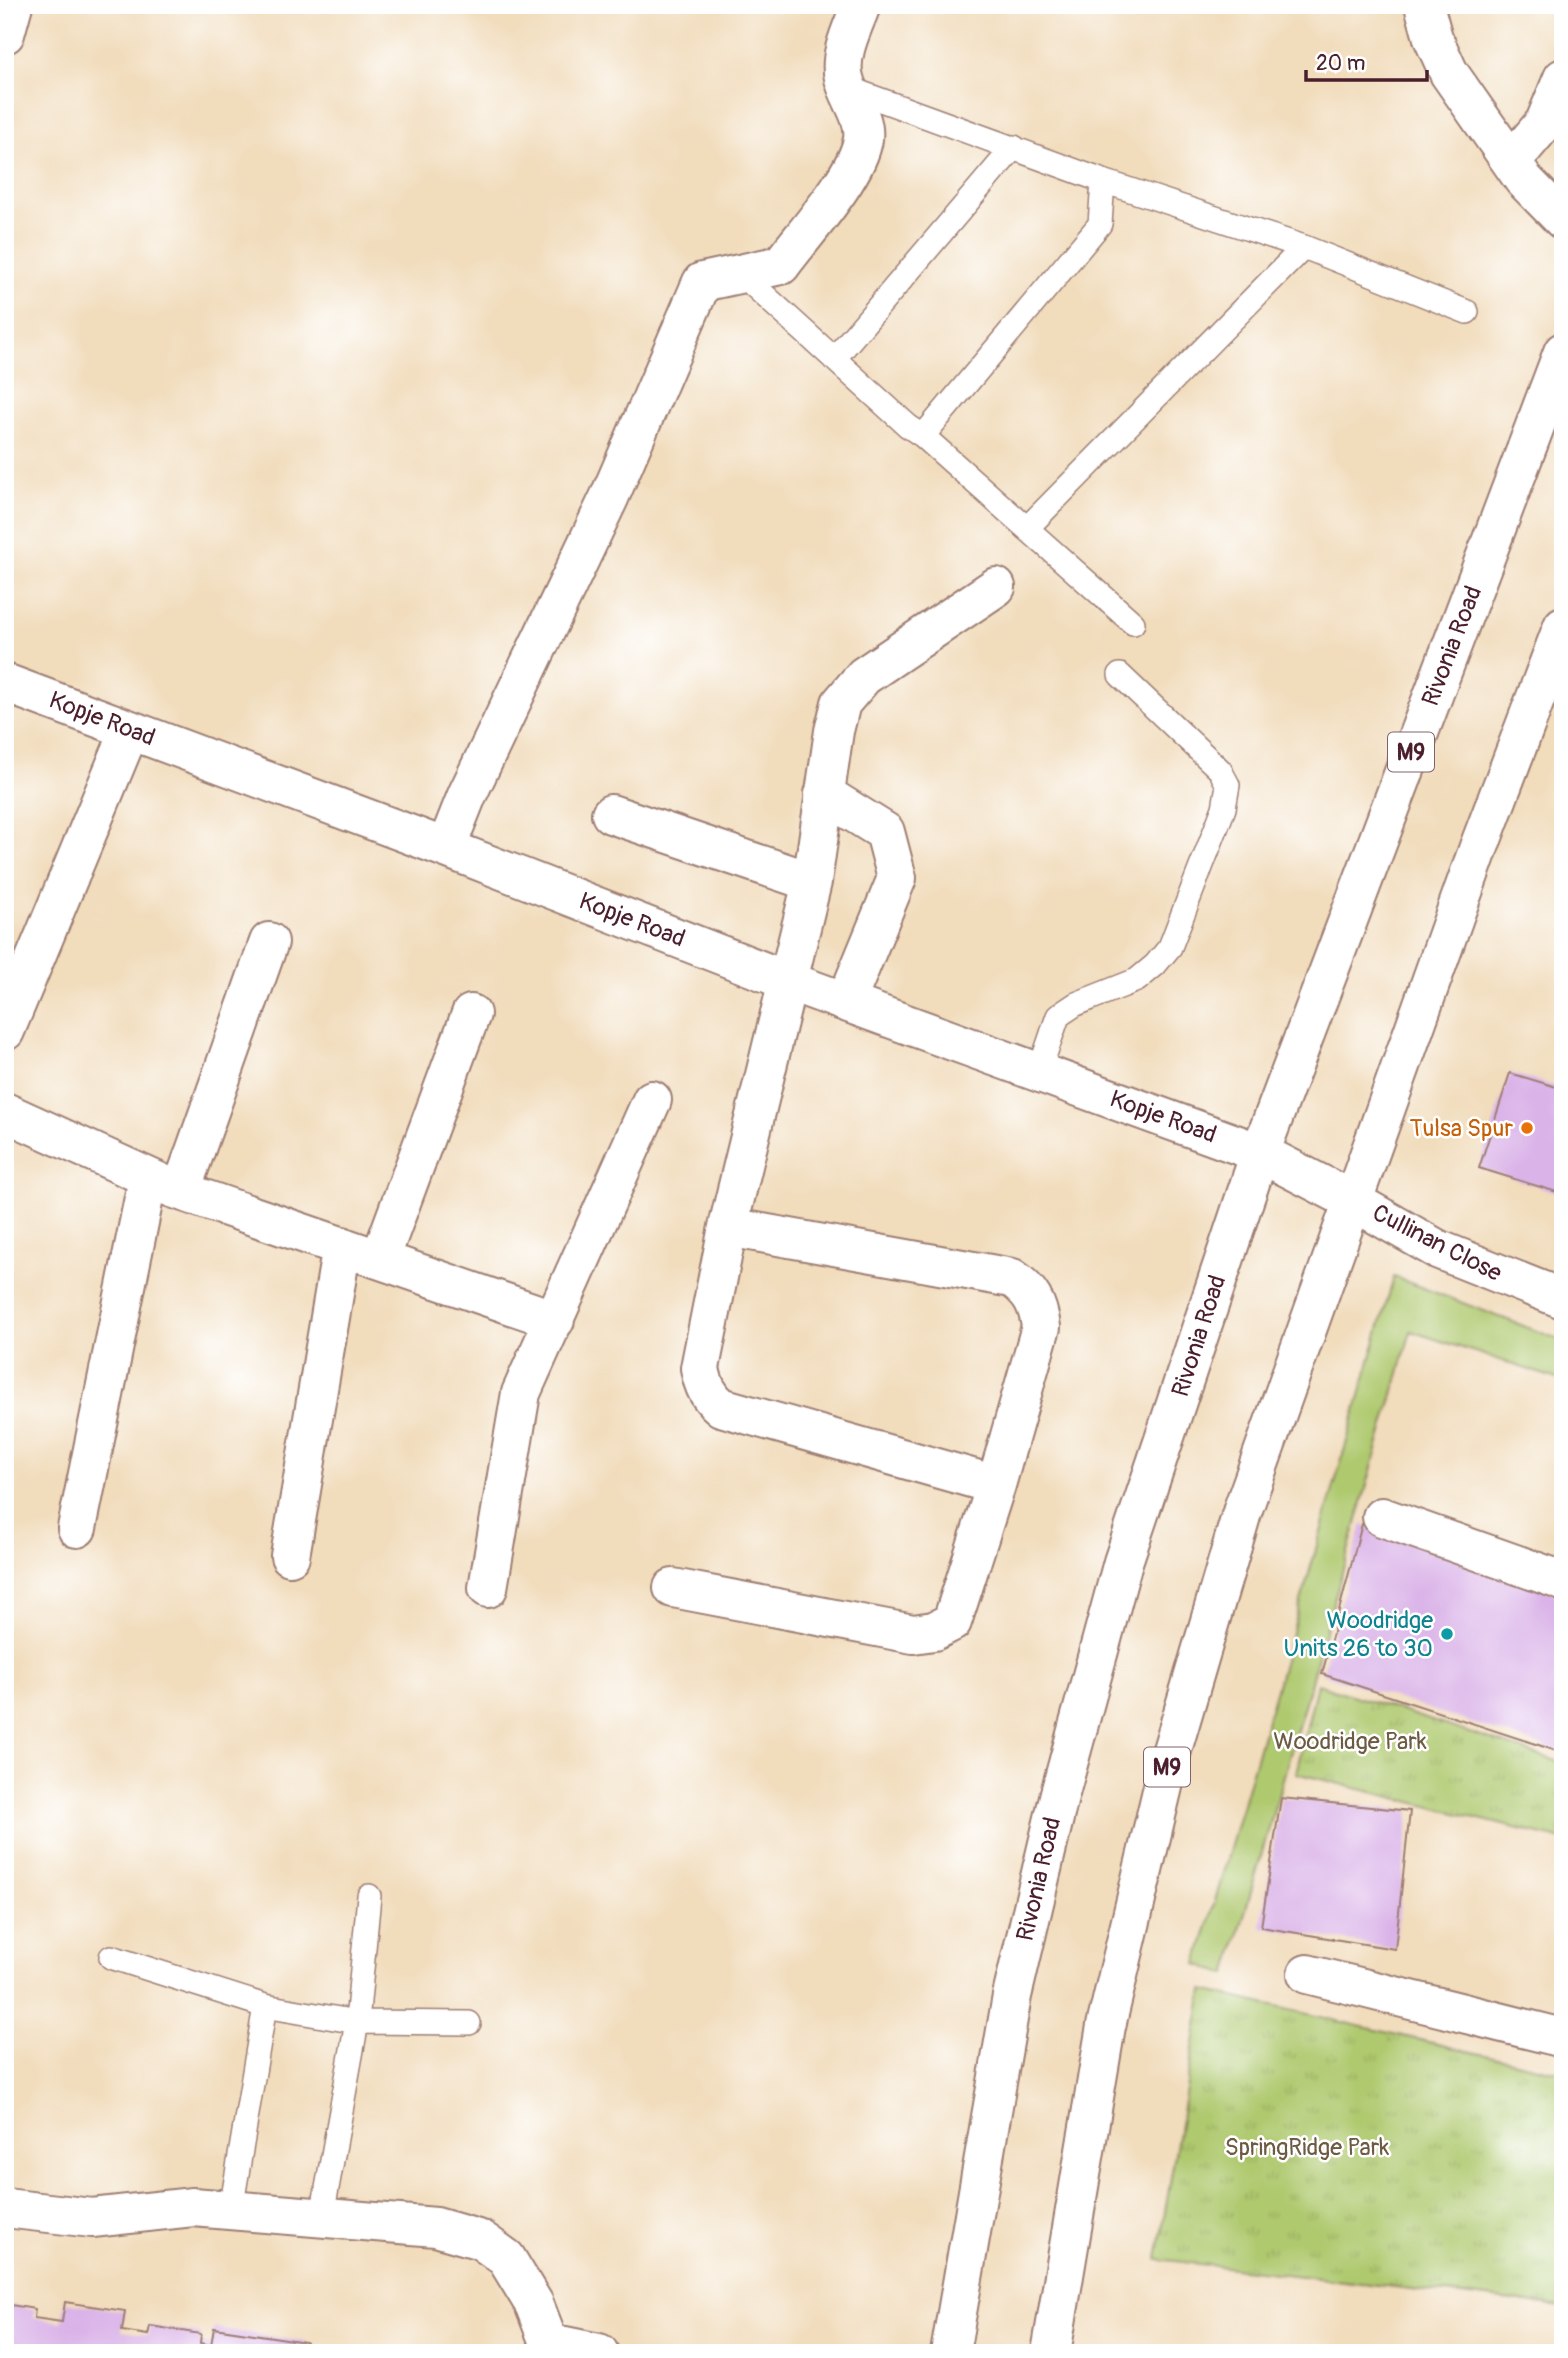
<svg xmlns="http://www.w3.org/2000/svg" width="1568" height="2358" font-family="Pangolin,sans-serif">
<defs>
<pattern id="park-tufts" width="24" height="20" patternUnits="userSpaceOnUse" patternTransform="scale(1.75)"><rect width="24" height="20" fill="#afc96e"/><path d="M3 7l-1-3M5 7V3M7 7l1-3M15 17l-1-3M17 17v-4M19 17l1-3" fill="none" stroke="#98ac5f"/></pattern>
</defs>
<rect width="100%" height="100%" fill="#fff"/>
<filter id="ink" filterUnits="userSpaceOnUse"><feTurbulence type="fractalNoise" baseFrequency=".0143" numOctaves="2"/><feDisplacementMap in="SourceGraphic" scale="14" xChannelSelector="R" yChannelSelector="G"/><feConvolveMatrix kernelMatrix="1 2 1 2 8 2 1 2 1" color-interpolation-filters="sRGB"/></filter>
<filter id="wash" filterUnits="userSpaceOnUse"><feTurbulence type="fractalNoise" baseFrequency=".00686" numOctaves="4" result="noise"/><feDisplacementMap in="SourceGraphic" scale="28" xChannelSelector="R" yChannelSelector="G"/><feGaussianBlur stdDeviation="1.57" result="paint"/><feColorMatrix in="noise" values="0 0 0 0 0 0 0 0 0 0 0 0 0 0 0 0 0 1.4 0 .05"/><feComposite in="paint" operator="in"/></filter>
<g filter="url(#wash)">
<rect width="100%" height="100%" fill="#f1dcbb"/>
<path fill="#afc96e" stroke="#7c744c" stroke-width="2" d="M1394 1277 1563 1341V1381L1411 1331 1227 1975 1197 1964Z"/>
<path fill="url(#park-tufts)" stroke="#7c744c" stroke-width="2" d="M1317 1684 1563 1763V1840L1296 1773Z
M1203 1990 1563 2073V2307L1157 2259Z"/>
<g id="blocks">
<path fill="#dab3e8" d="M1510 1073 1563 1089V1194L1479 1168Z
M1362 1524 1563 1595V1753L1322 1674Z
M1281 1798 1410 1811 1395 1949 1261 1927Z
M65 2302 125 2311 122 2331 148 2335 150 2326 201 2334 200 2343 211 2345 214 2328 306 2342 304 2353H5V2304L35 2309 34 2318 62 2322Z"/>
</g>
</g>
<g filter="url(#ink)">
<use href="#blocks" fill-opacity="0" stroke="#9e7e73" stroke-width="2"/>
<g fill="none" stroke-linecap="round" stroke-linejoin="round">
<g stroke="#9e7e73" stroke-width="26">
<path id="service" d="M848 88 1103 181 1304 247 1027 528
M1304 247 1467 312
M741 274 908 426 923 436 1100 224 1103 181
M834 359 1014 147
M923 436 1133 623
M1039 1072 1058 1016 1076 1004 1137 980 1155 965 1170 947 1224 808 1228 785 1220 770 1120 675
M111 1957 265 2006 357 2022 469 2023
M231 2210 265 2006
M322 2216 357 2022 369 1896"/>
</g>
<g stroke="#9e7e73" stroke-width="42">
<path id="minor" d="M1424 5 1433 38 1449 73 1523 179 1563 220
M5 34 13 5
M1511 162 1545 122 1563 78
M996 587 864 676 841 703 834 731 812 882 728 1227 700 1368C703 1385 708 1396 721 1407L996 1485
M5 683 446 848 788 981 1260 1153 1351 1200 1437 1249 1563 1299
M824 794 885 832 897 878 846 1002
M611 814 812 882
M446 848 467 795 609 498 702 282 781 265C803 235 858 175 863 139 866 117 848 97 844 78 838 55 853 27 861 5
M5 1031 130 730
M5 1112 172 1188 555 1320
M181 1191 269 942
M380 1259 471 1014
M1382 1517 1563 1581
M77 1528 148 1178
M290 1556 342 1246
M488 1588 521 1393 652 1100
M673 1588 913 1634 934 1631 952 1622 996 1485 1041 1327C1038 1304 1031 1291 1012 1278L728 1227
M1307 1974 1563 2038
M5 2208 92 2218 193 2207 436 2227 481 2240 506 2258 534 2304 553 2353
M551 2343 599 2353"/>
</g>
<g stroke="#9e7e73" stroke-width="42">
<path id="primary" d="M950 2353 1012 1996 1059 1797 1123 1562 1260 1153 1563 352
M1051 2353 1106 2026 1170 1757 1243 1509 1479 847 1563 626"/>
</g>
<use href="#service" stroke="#fff" stroke-width="23"/>
<use href="#minor" stroke="#fff" stroke-width="38"/>
<use href="#primary" stroke="#fff" stroke-width="38"/>
</g>
</g>
<circle fill="#e8710a" stroke="#fff" stroke-width="2.5" cx="1527" cy="1128" r="7"/>
<circle fill="#0f9aa8" stroke="#fff" stroke-width="2.5" cx="1447" cy="1634" r="7"/>
<g text-anchor="middle" dominant-baseline="central" stroke-width="5" stroke-linejoin="round" paint-order="stroke">
<g fill="#fff" stroke="#80626b" stroke-width="2">
<rect x="1388" y="732.5" width="46" height="39" rx="5"/>
<rect x="1144" y="1747.5" width="46" height="39" rx="5"/>
</g>
<g font-size="23" font-weight="bold" fill="#4a1f2b">
<text x="1411" y="752">M9</text>
<text x="1167" y="1767">M9</text>
</g>
<g font-size="24" fill="#4a1f2b" stroke="#fff">
<text transform="translate(1452 646) rotate(-69)">Rivonia Road</text>
<text transform="translate(102 719) rotate(21)">Kopje Road</text>
<text transform="translate(632 920) rotate(21)">Kopje Road</text>
<text transform="translate(1163 1117) rotate(20)">Kopje Road</text>
<text transform="translate(1437 1243) rotate(27)">Cullinan Close</text>
<text transform="translate(1199 1336) rotate(-72)">Rivonia Road</text>
<text transform="translate(1039 1879) rotate(-77)">Rivonia Road</text>
</g>
<g font-size="24" fill="#c56008" stroke="#fff" text-anchor="end">
<text x="1513" y="1128">Tulsa Spur</text>
</g>
<g font-size="24" fill="#0d838f" stroke="#fff" text-anchor="end">
<text x="1433" y="1620">Woodridge<tspan x="1433" dy="28">Units 26 to 30</tspan></text>
</g>
<g font-size="24" fill="#6d5a42" stroke="#fff">
<text x="1350" y="1741">Woodridge Park</text>
<text x="1307" y="2147">SpringRidge Park</text>
</g>
</g>
<rect width="1568" height="2358" fill="none" stroke="#fff" stroke-width="28"/>
<path d="M1306 70v10h121v-10" fill="none" stroke="#4a1f2b" stroke-width="3.5"/>
<text x="1316" y="70" font-size="21" fill="#4a1f2b" stroke="#ffffff" stroke-width="5" paint-order="stroke">20 m</text>
</svg>
